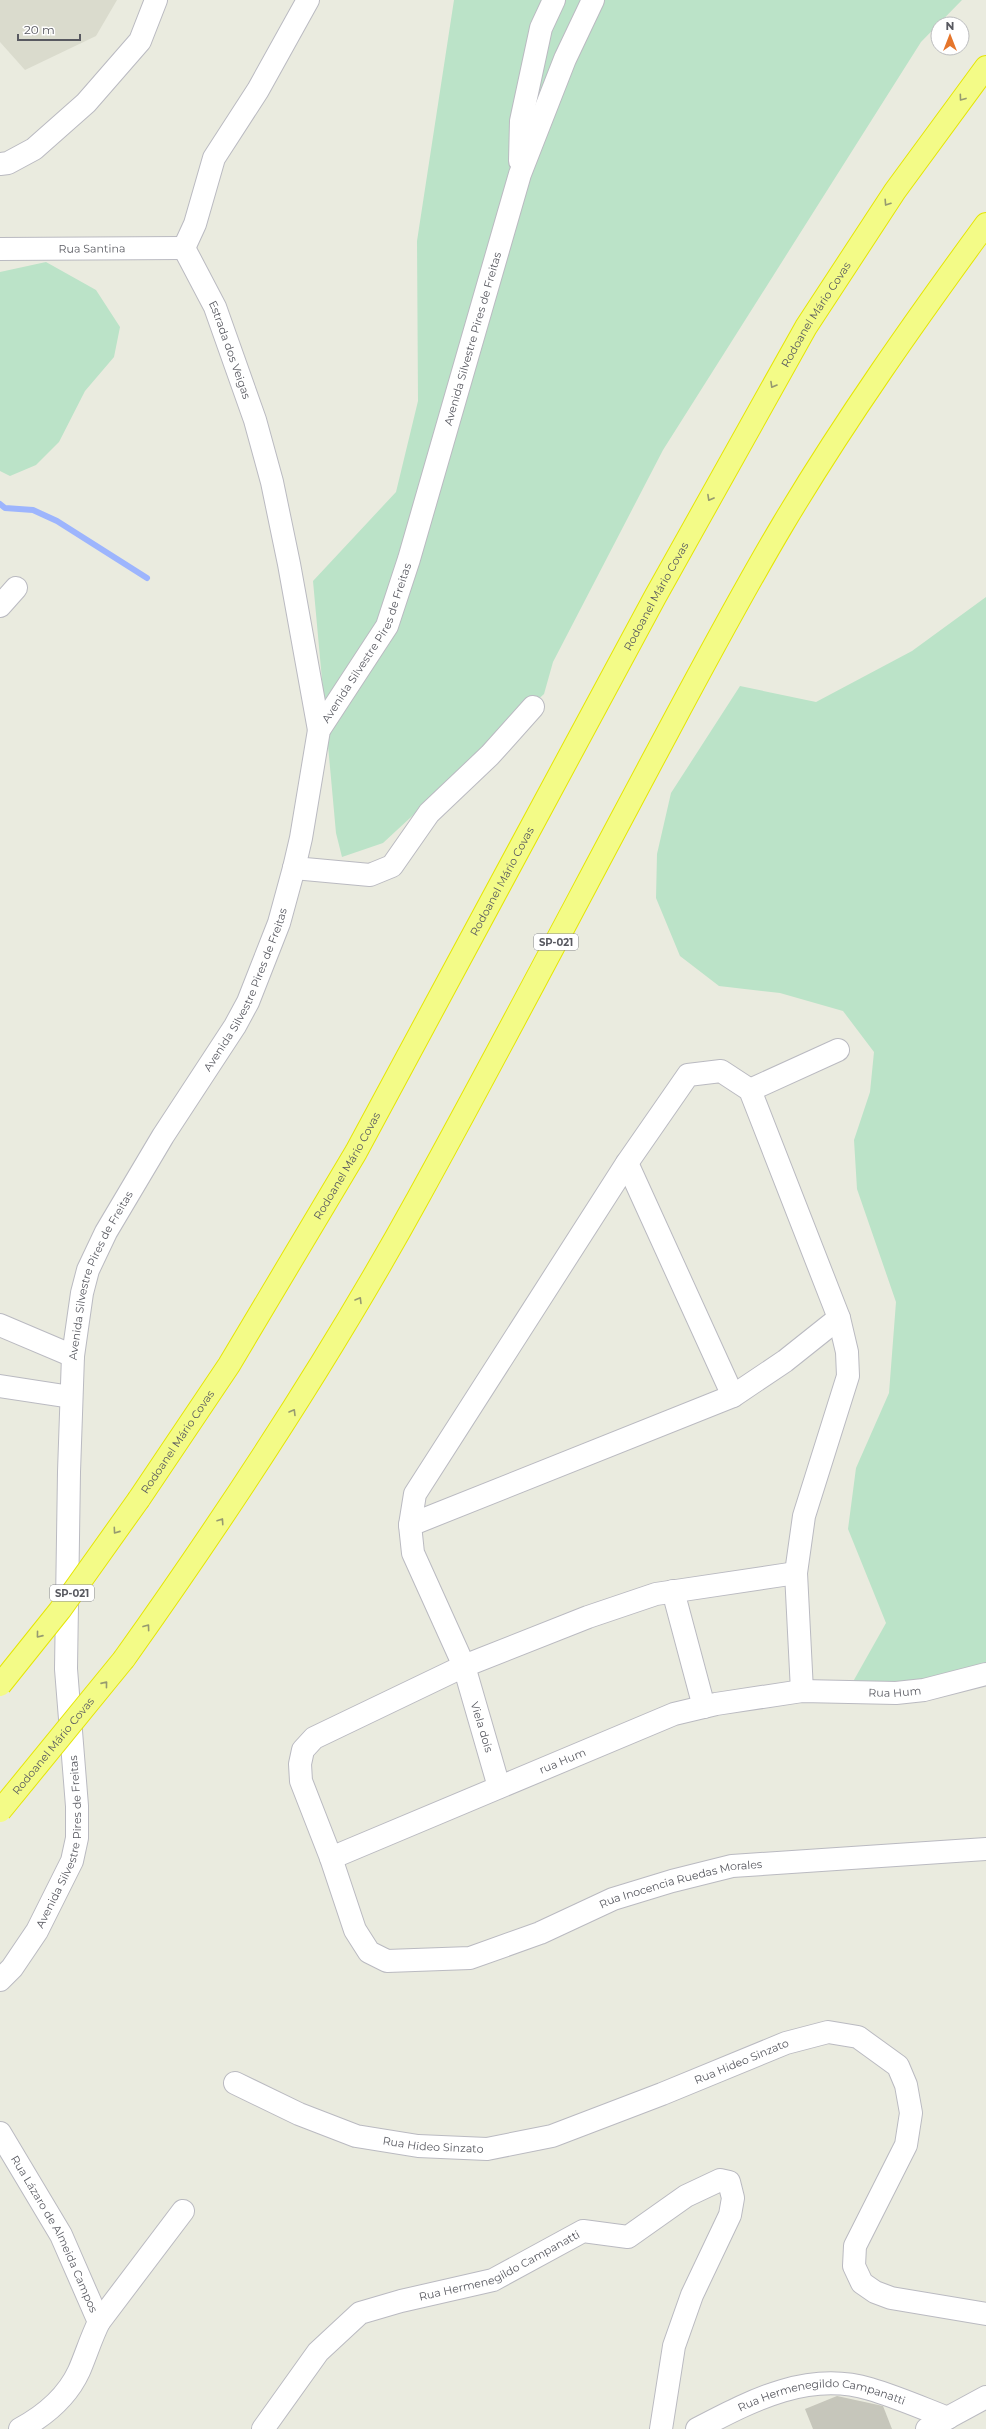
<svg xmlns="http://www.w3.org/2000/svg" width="986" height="2429" font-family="Montserrat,sans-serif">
<rect width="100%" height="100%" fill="#eaebdf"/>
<path fill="#dadbcd" d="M0 0H117L96 36 25 70 0 42Z"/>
<path fill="#bbe3c8" d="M454 0H962L921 42 663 450 553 662 544 694 383 843 342 857 336 833 313 581 396 492 418 401 417 241Z
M46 262 96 290 120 327 114 357 85 391 59 442 36 465 10 476 0 471V272Z
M986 597V1669L924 1685 850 1687 886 1623 848 1529 856 1468 889 1393 896 1302 857 1189 854 1140 870 1092 874 1052 843 1011 780 993 719 986 680 956 656 898 657 854 671 793 740 686 816 702 912 651Z"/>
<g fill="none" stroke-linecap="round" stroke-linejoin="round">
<path stroke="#9db5fd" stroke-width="6" d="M0 504 5 508 33 510 57 521 147 578"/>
</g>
<path fill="#c6c6bb" d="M837 2396 883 2406 892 2429H813L805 2409Z"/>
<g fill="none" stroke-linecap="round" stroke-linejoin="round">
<g stroke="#babac1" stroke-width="24">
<g id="minor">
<path d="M520 161 521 121 541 28 554 0"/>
<path d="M0 164 8 163 34 149 86 103 140 41 156 0"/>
<path id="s1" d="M184 248 215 307 255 420 272 482 289 564 319 730"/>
<path d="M184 248 195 224 214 158 258 90 308 0"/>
<path id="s2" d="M0 249 184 248"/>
<path d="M0 606 16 588"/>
<path d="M294 868 370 875 392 866 429 813 490 755 533 707"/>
<path d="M750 1090 838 1050"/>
<path d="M627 1163 733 1396"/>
<path d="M0 1325 73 1356"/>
<path d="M0 1386 71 1397"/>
<path d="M410 1525 733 1396 785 1361 839 1318"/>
<path id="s3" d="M796 1573 656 1594 588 1617 464 1666 314 1738 303 1750 300 1764 301 1781 331 1858 355 1930 369 1952 387 1961 470 1958 540 1933 613 1899 672 1881 732 1866 986 1849"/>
<path d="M673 1591 704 1707"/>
<path d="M499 1787 464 1666 413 1553 410 1525 415 1494 627 1163 688 1075 721 1071 750 1090 839 1318 847 1352 848 1376 804 1516 796 1573 802 1691"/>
<path id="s4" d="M331 1858 674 1714 716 1704 802 1691 896 1693 924 1690 986 1674"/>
<path id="s5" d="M0 1980 12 1968 37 1931 72 1861 77 1838V1806L66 1669 69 1472 73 1356 82 1293 88 1270 106 1232 163 1136 235 1026 248 1002 279 923 294 868 301 838 319 730 387 626 409 559 520 174 565 59 593 0"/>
<path id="s6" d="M235 2083 299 2114 356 2136 418 2146 487 2149 552 2136 662 2094 786 2043 828 2032 858 2037 898 2066 906 2085 911 2113 906 2145 855 2246 854 2266 862 2283 875 2292 891 2298 986 2314"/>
<path id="s7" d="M0 2133 61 2235 99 2322C91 2338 86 2355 79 2371 67 2397 44 2416 20 2429"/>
<path d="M99 2322 183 2211"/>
<path id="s8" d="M263 2429 318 2352 360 2313 401 2301 493 2280 583 2231 628 2237 686 2196 720 2180 729 2182 733 2198 730 2215 692 2295 674 2346 661 2429"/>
<path id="s9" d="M697 2429C751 2401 808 2370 870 2389 897 2397 922 2408 948 2418"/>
<path d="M927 2429 986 2397"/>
</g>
</g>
<g stroke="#e5e604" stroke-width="24">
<g id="highway">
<path id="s10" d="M139 1499 229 1365 356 1152 655 597 806 327 895 191 986 67"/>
<path d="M124 1659C230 1510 330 1358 418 1198 497 1055 572 911 649 767 693 685 736 603 783 524 845 420 915 321 986 224"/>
</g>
</g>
<use href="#minor" stroke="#fff" stroke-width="22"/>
<use href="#highway" stroke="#f3fb87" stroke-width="22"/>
<g stroke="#e5e604" stroke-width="24" stroke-linecap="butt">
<g id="highway-bridge">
<path d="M0 1685 60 1610 139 1499"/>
<path id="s11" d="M0 1811 124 1659"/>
</g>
</g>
<use href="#highway-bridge" stroke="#f3fb87" stroke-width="22"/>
</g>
<defs><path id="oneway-chevron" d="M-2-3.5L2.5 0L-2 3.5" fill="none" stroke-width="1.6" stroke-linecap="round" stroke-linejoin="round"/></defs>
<g stroke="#969a70">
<use href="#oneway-chevron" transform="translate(962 98) rotate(126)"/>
<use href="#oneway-chevron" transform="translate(887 203) rotate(123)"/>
<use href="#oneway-chevron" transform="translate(773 385) rotate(120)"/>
<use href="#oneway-chevron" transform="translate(710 498) rotate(119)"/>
<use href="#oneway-chevron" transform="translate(359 1300) rotate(-59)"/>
<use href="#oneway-chevron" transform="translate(293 1412) rotate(-59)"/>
<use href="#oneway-chevron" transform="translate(221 1521) rotate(-56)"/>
<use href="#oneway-chevron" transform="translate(116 1531) rotate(125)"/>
<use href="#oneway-chevron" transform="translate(147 1627) rotate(-54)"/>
<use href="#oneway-chevron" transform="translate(39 1635) rotate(129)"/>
<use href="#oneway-chevron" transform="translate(105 1684) rotate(-51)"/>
</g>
<g text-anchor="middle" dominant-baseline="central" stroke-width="3.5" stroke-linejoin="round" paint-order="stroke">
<g fill="#fff" stroke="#8a8b90" stroke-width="1">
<rect x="534" y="934" width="44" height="16" rx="3"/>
<rect x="50" y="1585" width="44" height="16" rx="3"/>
</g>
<g font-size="10" font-weight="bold" fill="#585960">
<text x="556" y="942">SP-021</text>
<text x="72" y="1593">SP-021</text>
</g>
<g font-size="11" fill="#585960" stroke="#fff">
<text stroke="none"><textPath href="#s2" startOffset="92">Rua Santina</textPath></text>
<text stroke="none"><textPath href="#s10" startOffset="1365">Rodoanel Mário Covas</textPath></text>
<text stroke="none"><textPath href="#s5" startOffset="1752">Avenida Silvestre Pires de Freitas</textPath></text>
<text stroke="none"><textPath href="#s1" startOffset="112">Estrada dos Veigas</textPath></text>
<text stroke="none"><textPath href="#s10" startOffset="1041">Rodoanel Mário Covas</textPath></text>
<text stroke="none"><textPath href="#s5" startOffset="1428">Avenida Silvestre Pires de Freitas</textPath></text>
<text stroke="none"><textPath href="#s10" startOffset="717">Rodoanel Mário Covas</textPath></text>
<text stroke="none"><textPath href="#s5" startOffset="1056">Avenida Silvestre Pires de Freitas</textPath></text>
<text stroke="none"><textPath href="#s10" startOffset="393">Rodoanel Mário Covas</textPath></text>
<text stroke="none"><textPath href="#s5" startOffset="732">Avenida Silvestre Pires de Freitas</textPath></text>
<text stroke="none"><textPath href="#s10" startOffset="69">Rodoanel Mário Covas</textPath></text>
<text stroke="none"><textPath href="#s4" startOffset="595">Rua Hum</textPath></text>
<text transform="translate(482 1727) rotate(73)">Viela dois</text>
<text stroke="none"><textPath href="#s11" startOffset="84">Rodoanel Mário Covas</textPath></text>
<text stroke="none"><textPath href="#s4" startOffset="251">rua Hum</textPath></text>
<text stroke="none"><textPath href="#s5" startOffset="156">Avenida Silvestre Pires de Freitas</textPath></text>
<text stroke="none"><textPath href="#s3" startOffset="1073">Rua Inocencia Ruedas Morales</textPath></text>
<text stroke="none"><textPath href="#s6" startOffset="534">Rua Hideo Sinzato</textPath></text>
<text stroke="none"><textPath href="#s6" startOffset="210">Rua Hideo Sinzato</textPath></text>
<text stroke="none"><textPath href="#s7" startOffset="115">Rua Lázaro de Almeida Campos</textPath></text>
<text stroke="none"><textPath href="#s8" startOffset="300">Rua Hermenegildo Campanatti</textPath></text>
<text stroke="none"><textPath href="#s9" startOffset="133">Rua Hermenegildo Campanatti</textPath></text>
</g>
</g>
<g transform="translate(950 36)"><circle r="19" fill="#ffffff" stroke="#bcbdbf"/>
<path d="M0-3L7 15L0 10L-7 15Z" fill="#e5752b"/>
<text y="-6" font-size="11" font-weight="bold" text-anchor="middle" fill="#585960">N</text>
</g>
<path d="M18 34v6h62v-6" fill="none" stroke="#585960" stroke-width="2"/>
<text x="24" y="34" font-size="12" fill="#585960" stroke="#ffffff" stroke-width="3" paint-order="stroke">20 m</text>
</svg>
